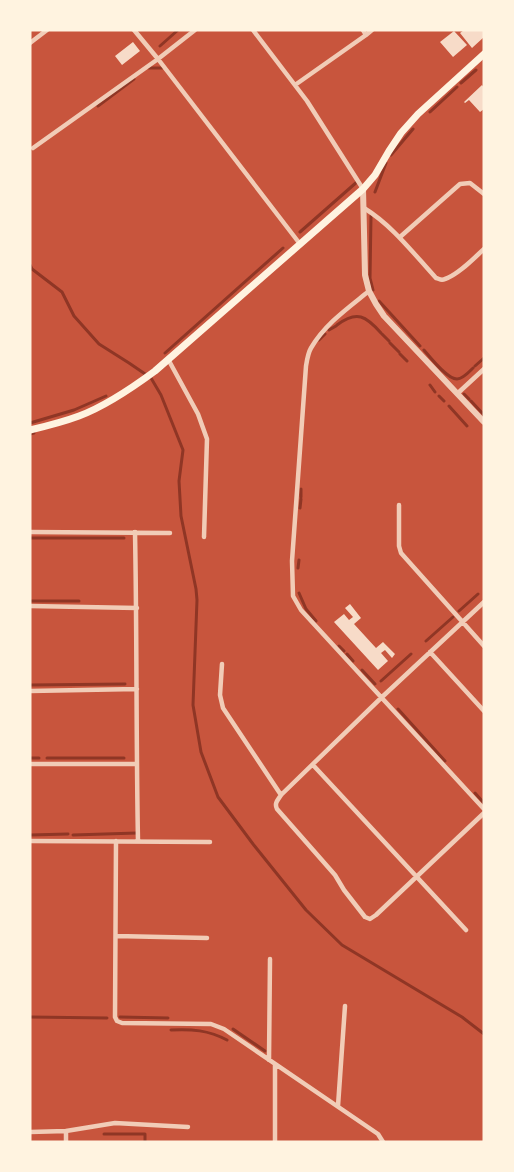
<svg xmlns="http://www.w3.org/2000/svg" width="514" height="1172" font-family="'Open Sans',sans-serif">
<rect width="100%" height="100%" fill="#c8553d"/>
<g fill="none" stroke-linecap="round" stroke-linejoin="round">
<path stroke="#8f3625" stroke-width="3" d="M160 46 178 30
M149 68H162
M461 83 476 70
M98 106 134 79
M430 112 457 87
M391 155 413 129
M375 192 386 163
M371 216 370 278 373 290
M300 232 358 181
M30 265 32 269 62 292 74 316 99 344 129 363 151 378 161 395 183 450 179 481 181 516 196 589 197 600 193 705 201 752 218 797 253 844 306 910 342 945 462 1017 484 1034
M379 301 420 346
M337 325C357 310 366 316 381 333
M329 330 336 326
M382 334 389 341
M319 340 325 334
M390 343 399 352
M424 350C430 357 447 379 457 379 463 379 469 372 473 368
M165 353 283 248
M400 354 407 361
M475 366 484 358
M430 385 435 392
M464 394 469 399
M439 396 444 401
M471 401 484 415
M449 406 467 426
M30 423 74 410 106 396
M30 434 34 433
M301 497V489
M300 508 301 499
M30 538H124
M298 568 299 560
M299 593 306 609 316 621
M31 601H79
M459 611 478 594
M426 641 453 617
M339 646 344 651
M347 654 353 661
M362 670 375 684
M381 681 411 654
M30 685 125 684
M398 709 445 761
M30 758H39
M47 758H124
M475 793 483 802
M30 835 68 834
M73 835 137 833
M30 1017 107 1018
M120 1017 168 1018
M233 1029 265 1051
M171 1030C192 1029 208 1030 227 1040
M104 1134H145V1142"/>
</g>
<path fill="#f7dbc8" d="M464 30H484V37L472 48 460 33Z
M454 31 467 45 453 57 440 42Z
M133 42 140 51 122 65 115 56Z
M482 85 484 88V109L480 112 469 100 465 103 464 102Z
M350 604 361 618 354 624 376 648 383 642 395 654 392 658 385 650 381 653 388 661 378 670 334 622 344 614 349 620 353 617 345 608Z"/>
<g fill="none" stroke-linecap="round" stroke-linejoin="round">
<path stroke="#f1ccb7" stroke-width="4.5" d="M134 30 158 59 300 244
M253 30 307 101 363 189
M363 30 366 35 372 30
M30 43 47 30
M295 85 366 35
M33 148 158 59 195 30
M364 208C393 226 413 253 436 278 440 279 441 281 445 279 458 275 474 258 484 249
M400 237 460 184 470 183 484 194
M369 291C348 308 325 324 311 348 308 353 307 360 306 366L292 561 293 596 301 610 484 809
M168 359 198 414 207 439 204 537
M458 393 484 369
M399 505V546L401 553 484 646
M30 532 170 533
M135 532C137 635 136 738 138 841
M484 602 381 698 281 795C278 800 274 803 277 809L335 875 344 890 365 917 370 919 376 915 484 813
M30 606 137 608
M430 652 484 711
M222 664 220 695 223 708 281 795
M30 691 137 689
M30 764H136
M313 765 466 930
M30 841 210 842
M116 841 115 1017 117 1021 122 1023 211 1024 224 1029 378 1134 383 1142
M116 936 207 938
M269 1060 270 959
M338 1106 345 1006
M66 1131 115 1123 188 1127
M30 1132 66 1131V1142
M275 1142V1065"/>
<path stroke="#f1ccb7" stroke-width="6" d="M363 189 365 275 369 291 376 304 384 316 484 422"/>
<path stroke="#fff3e0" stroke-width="7" d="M30 430C47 426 63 422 79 416 106 406 132 388 155 371L363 189 375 175 389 151 401 133 418 114 484 54"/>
</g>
<rect width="514" height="1172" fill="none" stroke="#fff3e0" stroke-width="63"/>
</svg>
